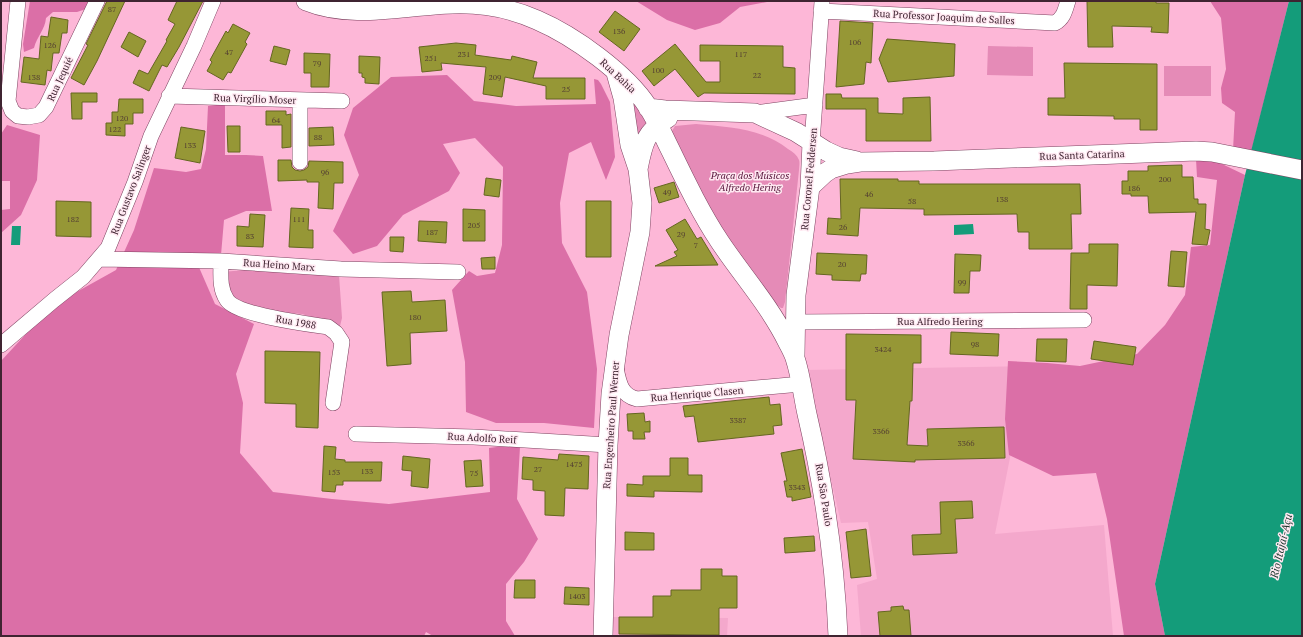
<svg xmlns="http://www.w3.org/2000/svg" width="1303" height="637" font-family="'PT Serif',serif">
<rect width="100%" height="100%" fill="#fdb7d7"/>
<path fill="#f4a8cc" d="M1028 366 995 534 1104 525 1113 636H861L857 585 877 579 868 522 841 523 806 370Z
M612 617 728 618 727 636H612Z"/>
<path fill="#e58bb7" d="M988 46 1033 47V76L987 75Z
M1164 66H1211V96H1164Z
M628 90 648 122 639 139Z
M696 124C728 127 762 128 788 149 793 152 797 155 799 160 800 163 799 167 799 170L785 302 783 308H781L775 303 724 234 672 136V131L675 126Z
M260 269 291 274 339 275 342 318 340 326 302 314 266 311 230 298 221 272Z"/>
<path fill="#db6fa7" d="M30 1H90L86 9 77 12H53L46 18C45 30 37 36 34 48L24 52 23 44Z
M636 1H772L740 7 720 23 695 30 667 20Z
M1210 1H1289L1251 153 1233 150 1235 112 1222 103 1221 88 1226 69 1221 18Z
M447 75 474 101 516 106 596 104 594 79 598 80 601 84 610 102 615 157 606 180 591 142 569 153 560 203 562 243 587 292 597 369 594 428 544 423H496L466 412 465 362 452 290 469 271 477 276 495 273 502 245 503 167 475 138 443 144 460 173 449 191 403 215 377 246 353 254 333 231 359 175 344 135 353 108 391 77Z
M225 104V155H246L263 156 272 211H246L224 220 221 255 198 265 215 304 254 324 236 374 243 403 240 453 273 492 332 499 389 504 490 492 489 448 504 446 520 447 517 499 538 539 524 562 506 584V621L515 636H433L426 632 424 636H1V361L37 322 64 299 116 270 134 230 154 168 186 172 201 169 206 149 208 106Z
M7 125 40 135 37 180 21 215 1 233V210L10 209V181H1V134Z
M1196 159 1220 163 1245 175 1155 584 1165 636H1124L1107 519 1096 473 1053 476 1009 455 1005 419 1008 361 1047 363 1080 366 1137 354 1165 325 1185 295 1191 247 1210 245 1217 180 1197 177Z"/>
<path fill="#149c7a" d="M1289 1H1302V636H1165L1155 584 1245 175Z
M973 224 974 234 954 235V225Z
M12 226H21L20 245H11Z"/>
<path fill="#969736" stroke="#656621" d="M107 1H125L97 61 84 85 71 78 88 45 86 44Z
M177 1H203L179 47 167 67 162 65 149 91 133 83 139 70 148 74 167 41 166 40 175 24 168 20Z
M1087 1H1156V3H1169L1168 33 1151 32 1152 27 1112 26 1113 47H1088Z
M615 11 640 29 624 51 599 32Z
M51 17 68 20 67 33H62L59 53H53L51 71 47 70 45 85 21 82 24 57 39 59 41 36 48 37Z
M840 21 873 23 871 63 866 62 864 84 836 87Z
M233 24 250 33 245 42 247 44 231 73 228 72 223 80 207 71 212 62 210 60 226 31 228 33Z
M129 32 146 41 138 57 121 47Z
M887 39 955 44 954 76 888 82 879 59Z
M456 43 476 45 475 55 511 60 512 56 537 62 533 78H585V99H546V86L505 77 502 97 483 94 486 67 441 63 442 70 422 72 419 47Z
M675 44 706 82H720V61H700V45L783 46V67L795 68V94L704 93 698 97 675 69 654 86 642 71Z
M274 46 290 50 286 65 270 61Z
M304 53 330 54 329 87H311V73H304Z
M359 56 380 57 379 84 365 83V78L362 77V73H359Z
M1064 63 1157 64V130H1140V119H1114V116L1048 115V98H1065Z
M71 93H97V102H82V119H72Z
M826 94H841L842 98H878V113L903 114V98L930 97 931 141H866V109H826Z
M119 99H143V113H133V124H125V136L106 135V123H112V112H118Z
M266 111H286V115L291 114V147L282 148V125H266Z
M227 126H240V152H228Z
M181 127 205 131 200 163 175 158Z
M333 127 334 145 309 146V128Z
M278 160H291L292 167 295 170 300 171 304 170 308 167 309 161 343 162V183H334L333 209 318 208 319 182H307V180L278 181Z
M1182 165V177H1193L1194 199H1198V204H1206L1205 229 1210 230 1207 245 1192 244 1196 212 1149 213 1148 196H1131V194H1122V181H1128V171H1148V166Z
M486 178 501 180 499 197 484 195Z
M840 179H898V181H919V184H1080L1081 214H1071L1072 249H1029V232H1018L1017 214 924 215V209L860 208 858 236 827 234 828 218 841 219Z
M674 182 679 197 659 203 654 188Z
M56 201 91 202V237L56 236Z
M586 201H611V257H586Z
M291 208 309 209 308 230H313V248L289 247Z
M463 209 485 210V241H463Z
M250 214 265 215 263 247 237 246V226L249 227Z
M685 219 697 239 701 237 718 265 655 266 677 256 674 252 678 250 666 230Z
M419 221 447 222 446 243 418 241Z
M390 237H404L403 252 390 251Z
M1089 244H1118L1117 286 1087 285V309H1070L1071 253H1089Z
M1171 251 1187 252 1184 287 1168 286Z
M817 253 867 255 866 274H861L860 281 832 280V275L816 274Z
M955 254 981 255 980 271H970L969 293H954Z
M495 257V269H482L481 258Z
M411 291 412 302 445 300 447 331 410 333 411 364 387 366 382 292Z
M951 332 999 334 998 356 950 354Z
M846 334 921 335V363H913L912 401H910L907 445 928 446 927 429 1004 427 1005 458 915 460V462L853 459 856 400H846Z
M1037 339H1067L1066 362 1036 361Z
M1094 341 1136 347 1133 365 1091 359Z
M265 351 320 352 318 428 296 427V404L265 403Z
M769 397 770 405 780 404 782 425 773 426 774 434 698 442 694 416 685 417 683 406Z
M644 413 645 422 650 421V432H644L645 439H633V431H628L627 414Z
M324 446 336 447 335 459 345 460V462H382L381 481H343V485H336L335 492 322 491Z
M802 449 811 497 792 501V497H787L784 481H787L781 453Z
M559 454 589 456 588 489 565 488 564 516 545 515V491L533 490V480L522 479 523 457 558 460Z
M403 456 430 459 428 488 411 486 412 471 402 470Z
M670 458H688V475H702V492L654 491V497L627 496V484L643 485V476H670Z
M481 460 483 486 466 487 464 461Z
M972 501 973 518 955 519 957 553 913 555 912 535 941 534 940 502Z
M866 529 871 576 851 578 846 532Z
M625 532 654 533V550H625Z
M814 536 815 551 785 553 784 538Z
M701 569H722V576H737V608H719V635L619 634V617H653V596H671V590H701Z
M515 580H535V598H514Z
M565 587 589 588V605L564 604Z
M903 606 904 610H909L911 636H880L878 612 891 611V607Z"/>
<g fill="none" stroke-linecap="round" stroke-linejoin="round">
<g stroke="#7e4361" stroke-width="16">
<path id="minor" d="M18 1 8 101 12 111 18 116 28 117 39 115 46 107 97 1
M821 11 1055 23C1064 18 1065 10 1068 1
M169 96 342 101
M300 100V162
M755 113 815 105
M812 143 822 2
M99 259 221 261 341 269 458 272
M221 261C221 274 219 288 227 300 237 315 308 324 328 327L336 333 342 342 333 403
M796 322 1084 320
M1 345 54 300 83 277 108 248 135 182 151 136 194 46 213 1
M616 368C619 383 621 395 637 399L801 384
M356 434 474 437 608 445"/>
</g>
<g stroke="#7e4361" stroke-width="20">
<path id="major" d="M306 1C353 20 404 5 453 4 481 3 510 8 537 20 574 36 626 73 648 107 656 119 662 133 668 145 684 178 700 212 720 242 742 275 769 305 787 341 790 347 793 352 795 358 801 376 803 396 807 414 824 487 835 561 838 636
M648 108 665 110 755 113 796 132 826 151 839 157 857 161
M638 169C643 144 645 132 668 118
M810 187 825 173 831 169 847 164 860 162 934 161 1196 151 1212 152 1302 170
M795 355 796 295 810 187 812 143
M603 636 608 445 611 394 619 335 640 232 642 203 638 169 630 145 623 98 616 73"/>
</g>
<use href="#minor" stroke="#fff" stroke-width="15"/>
<use href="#major" stroke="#fff" stroke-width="19"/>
</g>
<g text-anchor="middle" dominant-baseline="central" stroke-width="3" stroke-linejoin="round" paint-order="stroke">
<g font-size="8" fill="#554132">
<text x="112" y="9">87</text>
<text x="619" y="31">136</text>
<text x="855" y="42">106</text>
<text x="50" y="45">126</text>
<text x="229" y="52">47</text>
<text x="464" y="54">231</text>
<text x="741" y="54">117</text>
<text x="431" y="58">251</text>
<text x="317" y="63">79</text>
<text x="658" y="70">100</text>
<text x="757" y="75">22</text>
<text x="34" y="77">138</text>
<text x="495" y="77">209</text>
<text x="566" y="89">25</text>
<text x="122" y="118">120</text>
<text x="276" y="120">64</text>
<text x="115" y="129">122</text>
<text x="318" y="137">88</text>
<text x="190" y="145">133</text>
<text x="325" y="172">96</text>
<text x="1165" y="179">200</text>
<text x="1134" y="188">186</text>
<text x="667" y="192">49</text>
<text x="869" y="194">46</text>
<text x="1002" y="199">138</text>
<text x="912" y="201">58</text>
<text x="73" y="219">182</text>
<text x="299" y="219">111</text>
<text x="474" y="225">205</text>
<text x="843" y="227">26</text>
<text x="432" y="232">187</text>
<text x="681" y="234">29</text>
<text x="250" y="236">83</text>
<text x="696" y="245">7</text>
<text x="842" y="264">20</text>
<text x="962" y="282">99</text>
<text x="415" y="317">180</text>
<text x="975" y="344">98</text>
<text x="883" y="349">3424</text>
<text x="738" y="420">3387</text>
<text x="881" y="431">3366</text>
<text x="966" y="443">3366</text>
<text x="574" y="464">1475</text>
<text x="538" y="469">27</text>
<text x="367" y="471">133</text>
<text x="334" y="472">153</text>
<text x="474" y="473">75</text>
<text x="797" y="487">3343</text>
<text x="577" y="596">1403</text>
</g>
<g font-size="10" fill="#3f2431" stroke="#ffe9f2">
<text transform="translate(944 17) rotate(3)">Rua Professor Joaquim de Salles</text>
<text transform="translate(618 76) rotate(43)">Rua Bahia</text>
<text transform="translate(60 79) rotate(-65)">Rua Jequié</text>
<text transform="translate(255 99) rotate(2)">Rua Virgílio Moser</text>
<text transform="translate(1082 155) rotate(-2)">Rua Santa Catarina</text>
<text transform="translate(809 179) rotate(-85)">Rua Coronel Feddersen</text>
<text transform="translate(131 190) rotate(-69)">Rua Gustavo Salinger</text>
<text transform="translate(279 265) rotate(4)">Rua Heino Marx</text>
<text x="940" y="321">Rua Alfredo Hering</text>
<text transform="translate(296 322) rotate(10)">Rua 1988</text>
<text transform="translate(697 394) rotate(-5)">Rua Henrique Clasen</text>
<text transform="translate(611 425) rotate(-86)">Rua Engenheiro Paul Werner</text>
<text transform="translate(482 438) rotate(3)">Rua Adolfo Reif</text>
<text transform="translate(824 495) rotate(81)">Rua São Paulo</text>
</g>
<g font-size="10" font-style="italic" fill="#58153b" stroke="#ffe9f2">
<text x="750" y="175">Praça dos Músicos<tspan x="750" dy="12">Alfredo Hering</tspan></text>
</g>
<g font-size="11" font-style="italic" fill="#1e382f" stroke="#ffe9f2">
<text transform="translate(1281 546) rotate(-77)">Rio Itajaí-Açu</text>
</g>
</g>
<rect width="1303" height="637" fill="none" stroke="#3f2431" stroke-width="4"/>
</svg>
